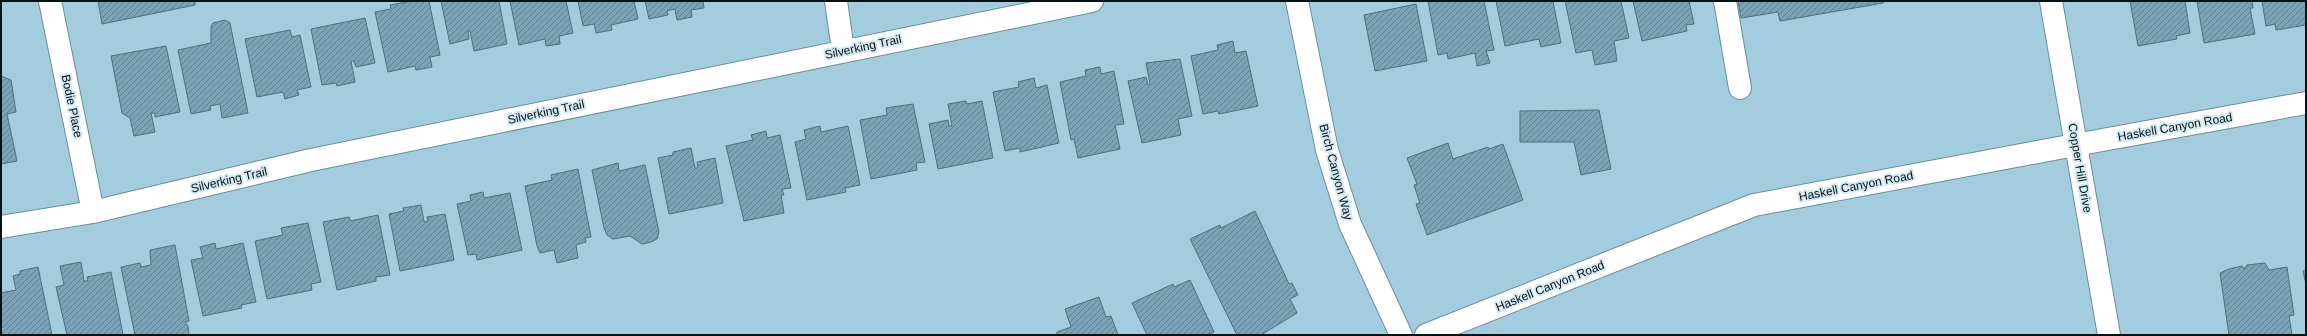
<svg xmlns="http://www.w3.org/2000/svg" width="2307" height="336" font-family="Helvetica,sans-serif">
<defs>
<pattern id="building-hatch" width="6" height="6" patternUnits="userSpaceOnUse"><rect width="6" height="6" fill="#7ca3b5"/><path d="M-1 1l2-2M0 6l6-6M5 7l2-2" fill="none" stroke="#638392"/></pattern>
</defs>
<rect width="100%" height="100%" fill="#a3ccdf"/>
<path fill="url(#building-hatch)" stroke="#4b7081" d="M98 1H195V5L102 24Z
M412 1H429L440 55 430 57 432 67 416 70 415 66 388 72 375 12 391 9 390 5Z
M441 1H499L507 44 474 51 470 31H468L469 39 450 44Z
M510 1H566L573 33 559 36 560 44 546 46 545 39 519 45Z
M578 1H634L638 19 611 25 612 30 596 33 594 24 583 26Z
M645 1H703L704 8 691 10 692 17 677 20 675 9 667 11 668 15 649 19Z
M1428 1H1484L1494 50 1486 51 1490 63 1477 66 1475 53 1448 59 1447 53 1438 55Z
M1496 1H1553L1561 43 1541 47 1539 39 1505 46Z
M1565 1H1621L1629 38 1614 41 1617 61 1595 65 1592 50 1576 53Z
M1633 1H1689L1694 24 1686 25 1687 31 1642 41Z
M1738 1H1885L1883 3 1780 21 1778 12 1741 18Z
M2130 1H2185L2190 33 2176 36 2177 39 2138 46Z
M2197 1H2252L2253 8H2250L2255 34 2204 43Z
M2262 1H2306V25L2276 30 2275 24 2266 26Z
M1416 4 1427 61 1375 71 1364 15Z
M365 18 375 63 356 67 354 61H351L355 82 337 86 336 83 322 85 311 29Z
M225 20 230 23 248 113 222 118 220 104 210 106 211 110 191 114 178 50 211 43V26L213 23Z
M290 30 292 37 300 35 311 87 297 90 299 95 285 99 283 92 257 97 245 39Z
M1233 41 1235 53 1246 51 1258 106 1219 114 1218 111 1203 114 1191 56 1218 50 1217 45Z
M166 46 180 112 155 117V113H151L155 132 134 136 130 118 122 113 111 56Z
M1180 59 1192 116 1178 119 1181 135 1142 143 1128 81 1146 77 1148 85 1150 84 1146 63Z
M1100 67 1101 74 1114 71 1124 124 1115 125 1120 149 1078 158 1074 139 1071 140 1060 82 1086 76 1085 70Z
M1 76 11 80 16 112 7 114 17 161 1 164Z
M1034 78 1036 88 1047 85 1059 143 1020 152V148L1005 151 993 92 1019 87 1018 82Z
M966 101 967 104 982 101 993 158 938 169 929 124 948 120 949 126H952L948 104Z
M913 104 925 162 916 163 917 170 871 179 860 120 887 115 886 108Z
M1599 110 1611 169 1581 175 1574 142H1520V111Z
M820 126 821 132 848 126 860 185 845 188 846 192 807 200 795 142 806 139 804 130Z
M766 131 767 138 780 135 791 188 782 189 784 195H781L784 213 744 221 726 146 753 140 751 135Z
M1448 143 1453 159 1488 147 1489 149 1503 144 1523 200 1427 235 1416 204 1420 203 1414 185 1417 184 1407 158Z
M691 148 695 168H698L697 162 715 158 723 203 669 214 658 158 673 155V152Z
M618 163 619 171 645 165 659 232 657 239 651 242 642 244 630 236 613 239 607 235 604 228 592 170Z
M578 169 591 237 585 238 586 242 576 245 578 258 557 263 554 250 540 253 537 246 525 186 552 180 551 175Z
M483 192 484 198 510 193 522 250 477 260 476 254 468 255 457 204 471 201 470 195Z
M421 205 424 222 428 221 427 217 445 214 454 260 400 271 389 214 404 211 403 208Z
M1255 211 1289 284 1292 283 1298 295 1290 299 1297 313 1261 335H1237L1190 239 1220 225 1221 228Z
M378 215 390 275 376 277V281L337 290 323 222 349 217 350 221Z
M308 223 321 282 311 284 312 290 267 299 255 241 283 235 281 228Z
M215 243 216 249 243 243 256 302 241 305 242 308 203 316 191 260 203 258 200 247Z
M175 245 189 321 185 322 188 326 189 335H135L121 267 140 263 141 267 151 265 150 250Z
M81 262 84 281H88L87 277 111 272 123 335H67L56 287 64 285 60 266Z
M2265 263 2269 270 2287 267 2294 315 2289 316 2292 335H2229L2220 273 2229 269 2242 266 2244 269 2247 265Z
M38 267 52 335H1V293L16 290 13 276 20 274V271Z
M2306 270V285L2303 271Z
M1190 280 1214 332 1208 335H1147L1132 303 1173 284 1174 287Z
M1099 297 1106 317 1111 316 1118 335H1056L1057 332 1071 327 1065 309Z"/>
<g fill="none" stroke-linecap="round" stroke-linejoin="round">
<g stroke="#688ea0" stroke-width="24">
<path id="minor" d="M50 1 93 212
M836 1 843 50
M1297 1 1327 150 1350 224 1401 335
M1725 1 1740 88
M1 227 93 212 311 160 1092 1
M1426 335 1754 205 2075 145"/>
</g>
<g stroke="#688ea0" stroke-width="24">
<path id="major" d="M2051 1 2109 335
M2075 145 2306 103"/>
</g>
<use href="#minor" stroke="#fff" stroke-width="22"/>
<use href="#major" stroke="#fff" stroke-width="22"/>
</g>
<g text-anchor="middle" dominant-baseline="central" stroke-width="4" stroke-linejoin="round" paint-order="stroke">
<g font-size="12" fill="#031117" stroke="#d5e9f2">
<text transform="translate(863 47) rotate(-12)">Silverking Trail</text>
<text transform="translate(72 106) rotate(78)">Bodie Place</text>
<text transform="translate(546 112) rotate(-12)">Silverking Trail</text>
<text transform="translate(2175 127) rotate(-10)">Haskell Canyon Road</text>
<text transform="translate(2080 168) rotate(80)">Copper Hill Drive</text>
<text transform="translate(1336 172) rotate(75)">Birch Canyon Way</text>
<text transform="translate(229 180) rotate(-13)">Silverking Trail</text>
<text transform="translate(1856 186) rotate(-11)">Haskell Canyon Road</text>
<text transform="translate(1550 286) rotate(-22)">Haskell Canyon Road</text>
</g>
</g>
<rect width="2307" height="336" fill="none" stroke="#031117" stroke-width="4"/>
</svg>
